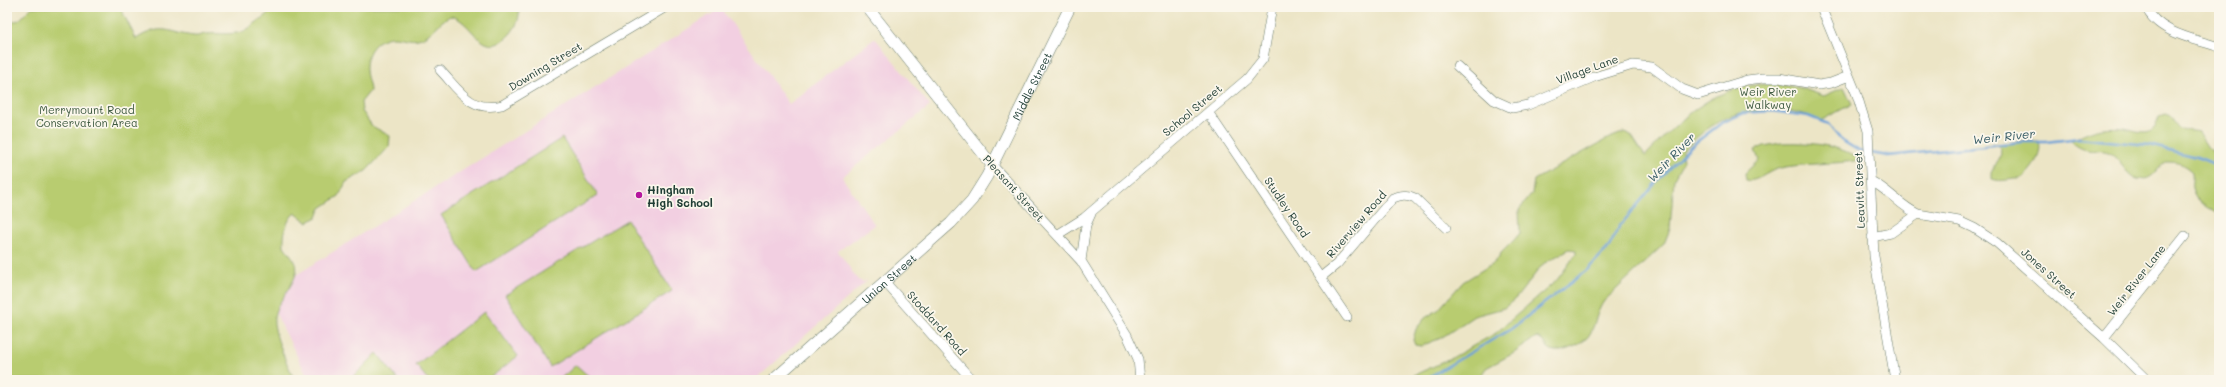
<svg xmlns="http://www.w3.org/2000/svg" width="2226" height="387" font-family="Mali,sans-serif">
<rect width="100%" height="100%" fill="#fbf7ec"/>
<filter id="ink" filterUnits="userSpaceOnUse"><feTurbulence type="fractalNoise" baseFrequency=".025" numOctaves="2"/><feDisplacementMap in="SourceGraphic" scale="8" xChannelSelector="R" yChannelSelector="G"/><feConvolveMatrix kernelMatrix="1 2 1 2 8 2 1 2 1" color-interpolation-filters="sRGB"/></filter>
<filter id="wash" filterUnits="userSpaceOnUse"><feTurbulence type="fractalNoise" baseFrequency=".012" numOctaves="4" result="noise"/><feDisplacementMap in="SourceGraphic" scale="16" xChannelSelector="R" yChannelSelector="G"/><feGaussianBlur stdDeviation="0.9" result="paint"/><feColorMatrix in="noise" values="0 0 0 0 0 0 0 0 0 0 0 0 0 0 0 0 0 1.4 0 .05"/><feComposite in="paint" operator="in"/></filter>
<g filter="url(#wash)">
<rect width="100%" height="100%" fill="#ece5c6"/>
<path fill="#f2cfe1" d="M721 8 789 104 875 38 930 106 842 177 875 225 838 251 858 280 863 282 868 280 755 380H309L266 294Z"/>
<path fill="#b8cc6f" stroke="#6c8452" d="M32 7H120L136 39C163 22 168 33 194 36 198 37 202 34 206 34 218 33 230 35 242 32 250 29 267 13 277 7H519C520 19 517 26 509 35 482 64 472 18 450 16 438 22 431 37 418 39 411 41 402 37 394 37 376 37 365 53 366 70 366 77 370 84 370 91L361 102 362 111 372 126 390 136 389 147 366 171 346 182 339 196 321 208 316 218 307 222 295 213C286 219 283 236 284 246 288 252 294 258 296 264 301 280 276 301 274 317 272 332 288 367 295 380H7V23L19 20Z
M1777 84 1801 88 1824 96 1844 87 1852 104 1820 121C1794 106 1751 106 1724 119 1709 126 1694 139 1682 151L1683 162 1674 179 1670 229 1664 244 1604 301C1591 320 1598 337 1573 347 1567 349 1562 352 1555 351 1546 350 1544 339 1536 337L1514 353 1486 368 1478 380H1403L1450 359 1496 333 1557 280 1576 254V250L1569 249 1543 264 1516 298 1504 308 1474 316 1441 338 1421 346 1415 345 1413 340 1416 329 1425 318 1438 310 1463 282 1495 262 1502 252 1515 239 1520 233 1519 210 1532 194 1534 180 1607 139 1625 132 1631 135 1645 156C1685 115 1716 82 1777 84Z
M2165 114 2170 116C2183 136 2179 128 2198 132L2208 148 2219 156V214C2208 208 2194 202 2192 188 2191 183 2193 178 2192 172 2184 164 2177 162 2166 162 2159 166 2155 177 2145 179 2129 183 2122 161 2111 154 2099 146 2087 157 2071 141 2089 129 2103 126 2124 128 2132 129 2141 134 2149 131 2155 129 2157 122 2159 116Z
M562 138 598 195 476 272 441 215Z
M2020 141H2039C2043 155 2032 170 2021 179 2010 178 2003 183 1992 179V172L2001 154 1999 145Z
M1781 143C1808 142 1839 144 1861 160 1833 165 1805 162 1777 169 1767 172 1756 183 1746 180L1745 173 1759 160 1755 150 1764 146Z
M627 220 672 291 550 367 505 295Z
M484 312 518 356 487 380H428L416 365Z
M377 353 398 380H350Z
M576 365 593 380H559Z"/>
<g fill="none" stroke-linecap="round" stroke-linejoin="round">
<path stroke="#6ba0d8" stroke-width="2.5" d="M1424 380 1511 329 1587 270 1609 247 1619 227 1659 179 1691 146 1723 122 1744 113 1772 111 1808 116 1828 124 1841 140 1859 151 1888 156 2022 142H2047L2079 138 2149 145 2197 157 2219 166"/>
</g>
</g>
<g filter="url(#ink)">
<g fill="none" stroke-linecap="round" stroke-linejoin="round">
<g stroke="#677867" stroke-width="10">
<path id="minor" d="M1821 7 1857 95 1868 131 1874 256 1895 380
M2146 7C2157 33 2195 39 2219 47
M1457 66 1494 100 1512 108 1528 105 1594 77 1633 65 1652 67 1682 89 1698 95 1747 80 1763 78H1779L1819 85 1831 83 1849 76
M440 70C459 90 471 113 502 105L666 7
M1208 112 1347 317
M992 165 1081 261 1127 335 1138 359 1140 380
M1871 181C1889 190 1900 206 1918 214
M1057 235 1084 218 1247 79 1263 59 1272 7
M1872 237 1891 233 1918 214 1959 221 1974 228 1997 243 2104 338 2147 380
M1081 261 1086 225 1091 214
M1321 277 1337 264 1393 198C1401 195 1406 194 1415 198L1446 228
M884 281 972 380
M2104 338 2185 236"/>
</g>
<g stroke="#677867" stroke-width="12">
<g id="tertiary">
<path d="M867 7 992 165"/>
<path id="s1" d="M773 380 951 223 972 200 987 176 1070 7"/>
</g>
</g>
<use href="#minor" stroke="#fff" stroke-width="9"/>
<use href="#tertiary" stroke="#fff" stroke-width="11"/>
</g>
</g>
<circle fill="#b5179e" stroke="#fbf7ec" stroke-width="1.5" cx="639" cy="195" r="4"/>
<g text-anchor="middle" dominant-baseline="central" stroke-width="3.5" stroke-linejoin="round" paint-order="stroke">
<g font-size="11" fill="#1f3d34" stroke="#fbf7ec">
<text transform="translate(545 66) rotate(-31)">Downing Street</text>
<text transform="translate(1587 69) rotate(-20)">Village Lane</text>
<text stroke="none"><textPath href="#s1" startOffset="397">Middle Street</textPath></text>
<text transform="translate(1192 110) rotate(-40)">School Street</text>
<text transform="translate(1014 188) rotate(48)">Pleasant Street</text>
<text transform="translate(1859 190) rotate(-92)">Leavitt Street</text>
<text transform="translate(1287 207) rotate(56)">Studley Road</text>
<text transform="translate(1356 224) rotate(-49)">Riverview Road</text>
<text transform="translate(2049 273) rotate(42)">Jones Street</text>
<text stroke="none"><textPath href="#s1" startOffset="154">Union Street</textPath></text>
<text transform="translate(2136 280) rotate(-52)">Weir River Lane</text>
<text transform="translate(937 323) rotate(48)">Stoddard Road</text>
</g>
<g font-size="11" fill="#3e5a40" stroke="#fbf7ec">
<text x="1768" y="91">Weir River<tspan x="1768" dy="13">Walkway</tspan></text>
<text x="87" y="109">Merrymount Road<tspan x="87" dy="13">Conservation Area</tspan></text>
</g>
<g font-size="11" font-weight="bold" fill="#1f3d34" stroke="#fbf7ec" text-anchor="start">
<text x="647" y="189">Hingham<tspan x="647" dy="13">High School</tspan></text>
</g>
<g font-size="12" font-style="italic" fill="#365b65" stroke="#fbf7ec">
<text transform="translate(2004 136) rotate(-6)">Weir River</text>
<text transform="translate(1671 157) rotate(-46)">Weir River</text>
</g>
</g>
<rect width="2226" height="387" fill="none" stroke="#fbf7ec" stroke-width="24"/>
</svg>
